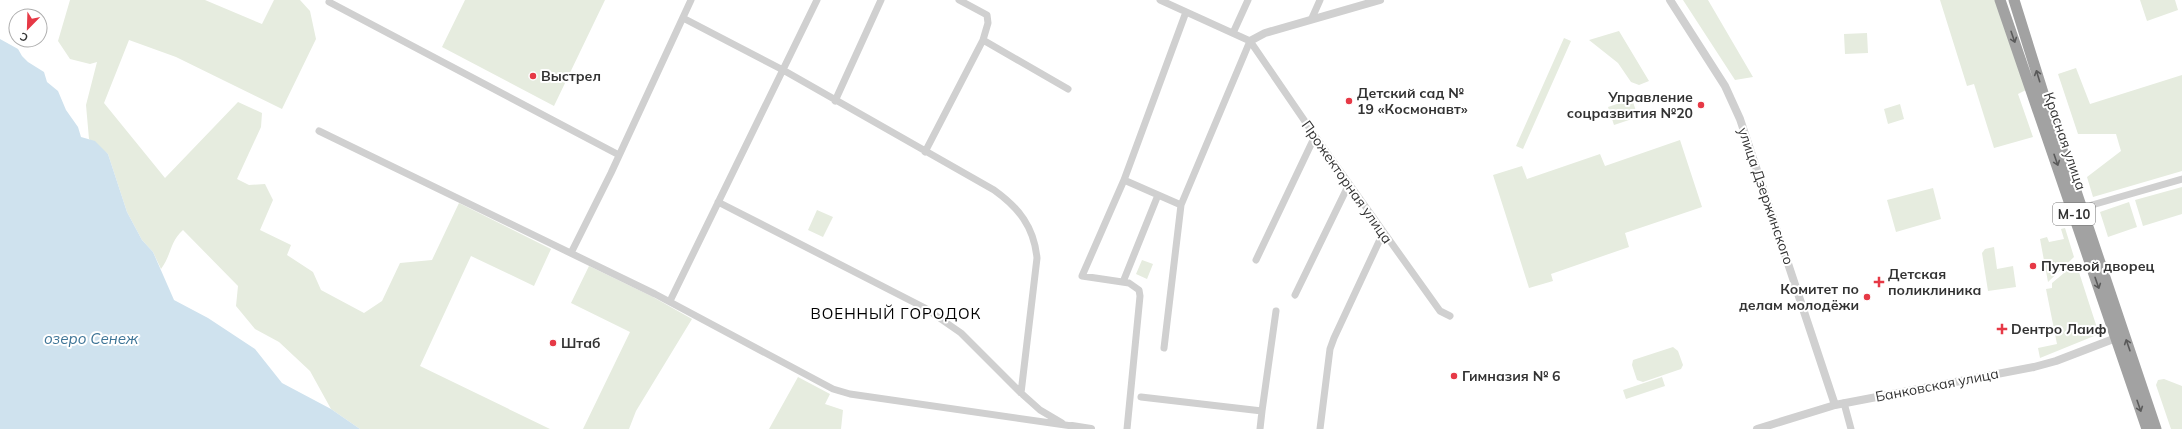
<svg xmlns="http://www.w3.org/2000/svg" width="2182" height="429" font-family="Mulish,sans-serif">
<rect width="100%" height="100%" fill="#fff"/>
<path fill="#e6ecdf" d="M70 0H205L262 24 274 0H300L310 11 316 39 282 109 176 57 129 40 104 103 165 178 238 102 262 113 261 127 237 179 249 185 265 184 273 200 260 230 291 245 287 255 313 272 321 290 364 313 382 301 400 263 432 260 459 203 551 249 534 286 471 256 420 366 550 429H360L331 409 310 371 279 342 255 329 236 306 238 286 183 230C169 243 172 254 161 269L153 252 142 240 127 212 108 154 89 139 86 105 97 62 90 64 70 59 58 41Z
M465 0H605L554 106 442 47Z
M1683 0H1708L1753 77 1735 80Z
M1940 0H1995L2026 90 2018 94 2033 137 1994 148 1974 84 1967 86Z
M2140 0H2175L2178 10 2147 21Z
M1619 31 1649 81 1639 85 1631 82 1618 63 1589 40Z
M1867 33 1868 53 1845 54 1844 34Z
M1564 38 1571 41 1523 149 1516 146Z
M2076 68 2090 104 2182 75V171L2093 197 2087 177 2121 151 2116 134H2078L2058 74Z
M1632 99 1638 117 1614 125 1608 107Z
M1900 104 1904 119 1888 124 1884 109Z
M1680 140 1702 207 1625 233 1629 247 1551 274 1553 281 1529 288 1493 175 1522 166 1527 179 1600 154 1605 166Z
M2182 187V214L2143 226 2135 200Z
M1933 188 1941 219 1896 232 1887 200Z
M2129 202 2137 227 2108 237 2100 212Z
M817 210 833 217 823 237 808 230Z
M2065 228 2074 257 2048 282 2040 239 2047 237 2049 242 2064 239 2061 229Z
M1994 247 1997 269 2013 266 2016 287 1988 291 1982 253 1985 249Z
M1142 260 1153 264 1147 279 1136 274Z
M2076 263 2099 334 2040 358 2038 348 2057 344 2046 289 2052 288V283Z
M589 266 653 297 692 319 636 411 629 429H583L630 332 571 303Z
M1673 347 1678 351 1683 365 1681 369 1643 382 1637 380 1632 365 1633 360Z
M798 377 830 394 825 404 843 410 841 429H769Z
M1662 377 1665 386 1626 399 1623 390Z
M2164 379 2182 386V429H2171L2156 385 2158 380Z"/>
<path fill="#cfe2ee" d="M0 39 18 49 22 56 28 62 44 72 47 82 58 91 66 110 78 127 81 137 95 141 108 154 127 212 142 240 153 252 174 300 208 318 255 349 282 383 331 409 360 429H0Z"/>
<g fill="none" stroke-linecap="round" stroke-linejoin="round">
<path stroke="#d0d0d0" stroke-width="7" d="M1160 0 1250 41
M329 2 619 155
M683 18 783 70 994 190C1019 208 1034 227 1037 258L1021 393
M1312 18 1320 0
M1233 33 1248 0
M983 40 1068 89
M1250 41 1315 136 1440 311 1450 316
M835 101 881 0
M319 131 655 294 833 389 850 394 1072 426V429
M925 152 983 40 988 23 987 15 959 0
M1124 180 1181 205
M718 202 925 308 961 333 1021 393 1040 410 1062 423
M2092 205 2182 179
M571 253 611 173 691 0
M1256 260 1315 136
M1123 282 1158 195
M1295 295 1349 184
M670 301 817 0
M1164 348 1181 205 1250 41
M1141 397 1262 411 1260 429
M1844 403 1851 429
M1262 411 1276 311
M1127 429 1140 296 1139 290 1129 283 1082 276 1124 180 1186 12
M1320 429 1330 349 1334 338 1383 233"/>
<path stroke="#d0d0d0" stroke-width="8" d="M1670 0 1725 86 1740 119 1835 405
M1250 41 1265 33 1380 0
M1072 426 1091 429
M1757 429 1835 405 2034 367 2056 361 2116 338"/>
<path stroke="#a2a2a2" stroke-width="11" d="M2000 0 2147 429
M2014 0 2044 96 2156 429"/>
</g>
<defs><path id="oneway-shaft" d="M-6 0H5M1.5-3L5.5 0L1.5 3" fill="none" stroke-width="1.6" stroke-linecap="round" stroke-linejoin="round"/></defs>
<g stroke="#5a5a5a">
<use href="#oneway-shaft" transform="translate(2013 37) rotate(71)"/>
<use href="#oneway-shaft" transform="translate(2038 76) rotate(-107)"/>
<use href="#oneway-shaft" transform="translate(2056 160) rotate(71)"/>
<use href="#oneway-shaft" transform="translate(2097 283) rotate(71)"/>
<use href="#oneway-shaft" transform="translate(2128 345) rotate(-109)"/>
<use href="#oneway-shaft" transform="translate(2139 406) rotate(71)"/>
</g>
<g fill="#e63946" stroke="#fff" stroke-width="1.5">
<circle cx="533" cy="76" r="4"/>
<circle cx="1349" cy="101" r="4"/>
<circle cx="1701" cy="105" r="4"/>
<circle cx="2033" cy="266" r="4"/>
<path d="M1877 276h4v4h4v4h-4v4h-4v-4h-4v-4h4z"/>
<circle cx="1867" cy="297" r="4"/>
<path d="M2000 323h4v4h4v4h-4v4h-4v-4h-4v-4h4z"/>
<circle cx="553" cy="343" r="4"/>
<circle cx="1454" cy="376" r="4"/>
</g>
<g text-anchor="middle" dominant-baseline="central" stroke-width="4" stroke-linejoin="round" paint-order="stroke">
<rect fill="#fff" stroke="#707070" stroke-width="1" x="2053" y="203" width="42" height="22" rx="3"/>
<g font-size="13" font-weight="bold" fill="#333">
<text x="2074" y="214">М-10</text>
</g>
<g font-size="14" font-weight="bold" fill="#333" stroke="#fff" text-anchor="start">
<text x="541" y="76">Выстрел</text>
<text x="1357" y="93">Детский сад №<tspan x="1357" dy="16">19 «Космонавт»</tspan></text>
<text x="1693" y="97" text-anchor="end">Управление<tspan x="1693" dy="16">соцразвития №20</tspan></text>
<text x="2041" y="266">Путевой дворец</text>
<text x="1888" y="274">Детская<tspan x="1888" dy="16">поликлиника</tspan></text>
<text x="1859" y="289" text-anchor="end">Комитет по<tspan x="1859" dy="16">делам молодёжи</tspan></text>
<text x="2011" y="329">Dентро Лаиф</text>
<text x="561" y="343">Штаб</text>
<text x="1462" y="376">Гимназия № 6</text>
</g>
<g font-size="14" fill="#333" stroke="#fff">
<text transform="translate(2065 141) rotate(71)">Красная улица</text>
<text transform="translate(1347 182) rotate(55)">Прожекторная улица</text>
<text transform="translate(1766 196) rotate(71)">улица Дзержинского</text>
<text transform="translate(1937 385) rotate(-11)">Банковская улица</text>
</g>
<g font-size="15" letter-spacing="1" fill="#000" stroke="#fff">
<text x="896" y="313">ВОЕННЫЙ ГОРОДОК</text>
</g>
<g font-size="15" font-style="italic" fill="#3f7597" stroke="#fff">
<text x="91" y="338">озеро Сенеж</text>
</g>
</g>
<g transform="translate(28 28) rotate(203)"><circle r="19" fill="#ffffff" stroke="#adadad"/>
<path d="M0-3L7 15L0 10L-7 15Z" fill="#e63946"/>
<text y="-6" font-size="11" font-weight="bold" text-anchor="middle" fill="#333333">С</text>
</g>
</svg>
